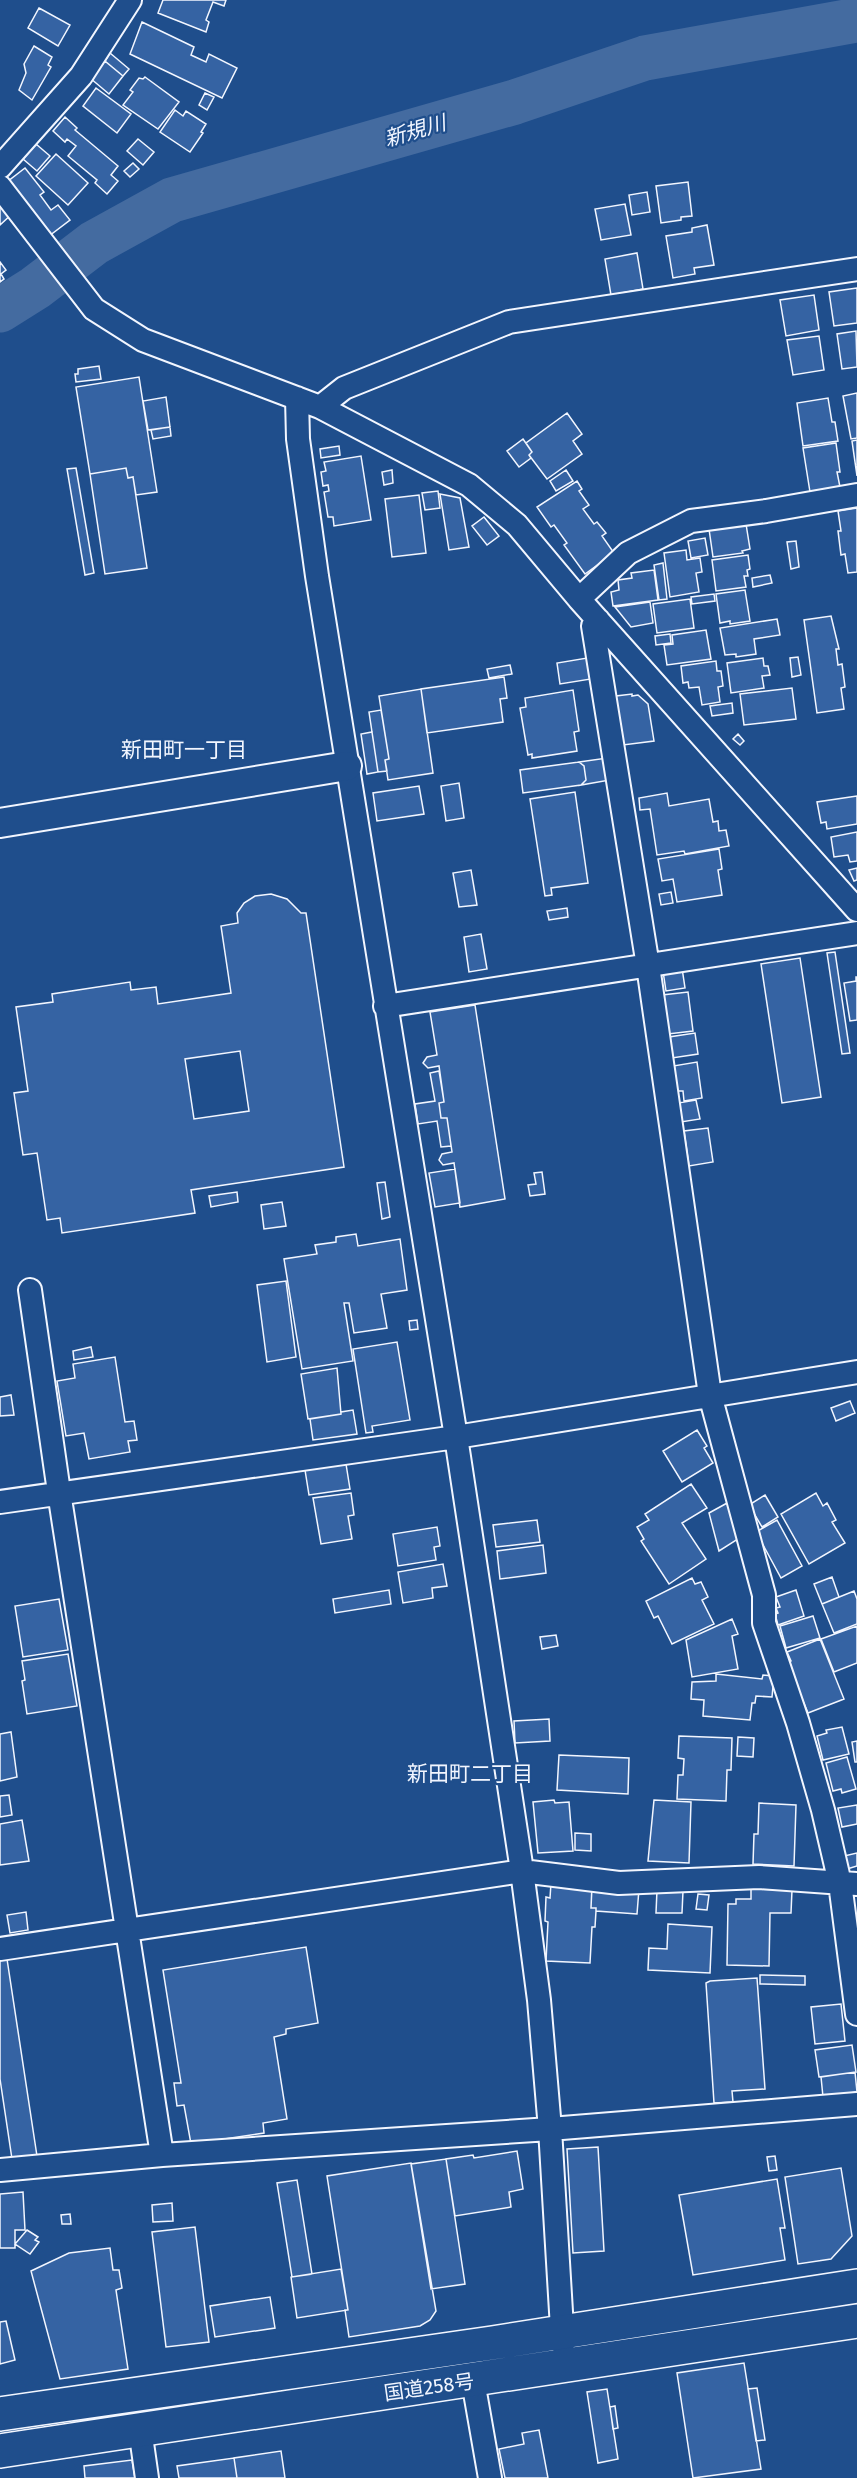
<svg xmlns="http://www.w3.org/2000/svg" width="857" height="2478" font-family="'Fira Sans','Noto Sans JP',sans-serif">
<rect width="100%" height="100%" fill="#1f4e8c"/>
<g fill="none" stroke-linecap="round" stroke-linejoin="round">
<path stroke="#446ba0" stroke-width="45" d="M0 310 35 288 94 243 172 200 515 102 645 58 857 20"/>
</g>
<path fill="#3563a3" stroke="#f2f6ff" stroke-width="1.5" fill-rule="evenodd" d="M163 0H226L224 6 213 2 206 20 209 22 206 32 158 13Z
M39 8 70 25 58 46 28 28Z
M142 22 194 47 191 55 206 62 209 54 237 68 222 98 130 54Z
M34 46 52 57 48 65 51 67 32 100 19 90 26 73 24 64Z
M110 53 129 69 123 76 105 61Z
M105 61 123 76 109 94 90 78Z
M145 77 179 102 158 129 123 105 133 92 130 90 139 78 143 79Z
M96 88 131 114 117 133 83 106Z
M205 93 214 97 207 110 199 105Z
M175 110 183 116 186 111 206 124 201 132 203 133 190 152 160 132Z
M65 117 77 128 75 130 118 166 111 175 118 181 107 194 95 183 97 180 68 156 76 146 67 139 65 142 53 131Z
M138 139 154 152 143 165 127 151Z
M36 144 50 156 37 171 23 159Z
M56 154 88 183 68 205 36 176Z
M133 163 139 169 130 177 124 171Z
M25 168 44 192 40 195 51 210 58 205 70 220 49 236 7 182Z
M688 182 692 216 681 217V220L661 223 656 186Z
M647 192 650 212 632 215 629 195Z
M0 199 13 213 0 225Z
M625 204 631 235 601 240 595 209Z
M707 225 714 265 694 268 695 274 673 278 666 236 692 232V228Z
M637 253 643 289 611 295 605 259Z
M0 262 6 270 1 274 4 279 0 282Z
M857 288V323L834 326 829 292Z
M814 295 819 330 786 336 780 300Z
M856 331 857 367 842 369 837 334Z
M819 336 824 370 793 375 787 340Z
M99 366 101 379 76 382 75 374H78V369Z
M139 377 157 492 136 495 133 477 128 478 126 468 90 474 76 387Z
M857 393V438L851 439 843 396Z
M166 397 170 427 148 430 143 401Z
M828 398 832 422H835L838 441 803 446 797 403Z
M567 413 582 434 573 441 582 454 547 479 529 455 532 452 526 443Z
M170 427 171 436 153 439 151 430Z
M523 439 532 452 529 455 531 458 519 467 507 451Z
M857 440V476L852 441Z
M836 443 840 472H837L840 487 810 492 803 448Z
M339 446 340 455 321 458 320 449Z
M361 456 371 520 334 526 333 517H328L324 492 329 491 328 485 323 486 321 472 326 471 324 462Z
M76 468 94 573 85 575 67 469Z
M126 468 128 478 133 477 147 568 105 574 90 474Z
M392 470 393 483 384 485 382 472Z
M566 470 573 481 556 491 550 481Z
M577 481 582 489 579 491 589 505 583 509 594 524 597 522 606 533 602 536 614 553 585 574 564 545 567 543 554 525 551 527 537 507Z
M438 491 440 508 425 510 422 493Z
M440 494 460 498 469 547 449 550Z
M419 495 426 553 392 557 385 499Z
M857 508V572L848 573 845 554 841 555 838 531H841L838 511Z
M484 517 499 536 487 545 472 526Z
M746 524 750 549 742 551 743 553 713 557 709 529Z
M705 538 708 555 691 558 688 541Z
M796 541 799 567 791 569 787 542Z
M686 550 687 560 700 558 702 572 696 573 699 592 670 597 664 553Z
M748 555 750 569 747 570 748 576H744L746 587 716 591 712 560Z
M663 563 667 599 659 600 654 565Z
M654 570 658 600 613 606 611 592 619 590 618 580 632 578 631 573Z
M770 575 772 583 753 587 752 578Z
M745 590 750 621 730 624V621L720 623 716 594Z
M714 594 715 601 692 604 691 597Z
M690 599 694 628 657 633 653 604Z
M650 602 653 623 631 627 615 607Z
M831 616 839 649H836L838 665 842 664 845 687 841 688 844 709 817 713 804 620Z
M777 619 780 635 754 639 756 654 736 657V654L725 655 720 628Z
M706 630 711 659 667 665 664 645 673 644 672 635Z
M670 634 671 643 656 645 655 636Z
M798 657 801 675 792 677 790 658Z
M587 658 591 679 560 684 557 663Z
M763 658 764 666H768L770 675 762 676 764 688 731 693 727 663Z
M716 661 717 671H721L723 686 718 687 720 702 702 705 699 687 689 688 688 682 683 683 681 666Z
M510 665 512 674 489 678 487 669Z
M504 677 507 698 500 699 503 722 427 733 421 689Z
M792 688 796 719 744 725 740 694Z
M421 689 433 773 388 780 385 760 389 759 379 696Z
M573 690 579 731 574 732 577 751 532 758V754L528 755 520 708 526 707 525 698Z
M632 694V696L638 695 648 704 654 741 623 745 616 696Z
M732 703 733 713 712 716 710 706Z
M381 710 389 759 385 760 387 771 378 772 369 712Z
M372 732 378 772 367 774 361 734Z
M738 734 744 741 740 745 733 739Z
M607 758 610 780 581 785 586 780 584 766 579 762Z
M579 762 584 766 586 780 581 785 523 793 520 770Z
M459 783 464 818 446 821 441 786Z
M419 786 424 814 377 821 373 793Z
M575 792 588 883 551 888 552 895 545 896 530 799Z
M667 793 669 806 709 799 713 822 718 821 719 831 726 830 729 846 685 854 684 851 657 855 650 809 640 810 639 798Z
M857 796V824L827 829 826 822 821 823 817 802Z
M857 832V861L850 862 848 855 834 857 831 837Z
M719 849 722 869 718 870 722 895 677 902 673 879 662 881 658 859Z
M857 868V880L854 881 849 870Z
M471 870 477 905 459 907 453 873Z
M671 892 673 903 661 905 659 894Z
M271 894 287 899 301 913H306L344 1167 191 1190 195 1213 62 1233 60 1218 47 1220 37 1153 23 1155 14 1093 28 1091 16 1007 53 1002 52 994 130 982 131 990 156 987 158 1004 231 993 221 926 238 923 237 913 244 903 255 896ZM240 1051 249 1111 194 1119 185 1059Z
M567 908 568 917 549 920 547 911Z
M481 934 487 969 469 972 464 937Z
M835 952 850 1053 842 1054 827 953Z
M800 958 821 1097 782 1103 761 964Z
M682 968 685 988 666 991 663 971Z
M856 977H857V1020L850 1021 844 983 856 981Z
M688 992 693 1031 668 1034 662 995Z
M475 1005 505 1199 460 1207 454 1163 443 1165 439 1160 442 1154 452 1152 447 1118H441L439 1103 444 1102 439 1066 428 1068 423 1063 427 1057 437 1055 430 1012Z
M695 1033 698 1054 672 1058 669 1037Z
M697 1062 702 1098 684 1101 683 1091H677L673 1066Z
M439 1071 444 1102 439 1103 441 1118H447L451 1146 441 1147 437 1121 418 1124 415 1104 435 1101 430 1073Z
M696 1100 700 1119 681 1122 678 1103Z
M708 1128 713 1162 689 1166 684 1131Z
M455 1169 460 1203 435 1207 429 1173Z
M542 1172 545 1194 530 1196 528 1185 536 1184 534 1173Z
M385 1182 390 1217 382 1219 377 1183Z
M237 1192 238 1202 211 1207 209 1196Z
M282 1202 286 1226 264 1229 261 1205Z
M356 1234 358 1246 400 1239 407 1290 381 1294 387 1328 354 1333 349 1303H344L353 1361 302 1369 284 1259 317 1254 315 1245 336 1242V1237Z
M286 1281 296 1357 267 1362 257 1285Z
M417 1320 418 1329 410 1330 409 1321Z
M397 1342 410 1420 372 1426 373 1432 366 1433 353 1349Z
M91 1347 93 1357 74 1360 73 1351Z
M115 1357 125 1422 134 1421 137 1440 128 1441 130 1452 89 1459 84 1433 66 1436 57 1381 75 1378 73 1364Z
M337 1368 341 1414 308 1419 301 1374Z
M11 1395 14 1415 0 1416V1397Z
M850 1401 855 1413 836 1421 831 1408Z
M353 1410 357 1434 313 1440 310 1419 341 1414V1412Z
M697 1430 707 1446 704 1448 713 1463 682 1482 663 1451Z
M346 1464 350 1489 309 1495 305 1470Z
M691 1484 707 1508 682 1523 706 1559 669 1584 641 1541 644 1539 637 1527 649 1520 645 1514Z
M351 1493 354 1515 348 1516 352 1539 321 1544 313 1498Z
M816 1493 823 1506 827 1503 836 1520 832 1522 845 1543 809 1564 781 1514Z
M765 1495 778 1517 762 1527 749 1505Z
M729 1502 738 1539 719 1551 709 1513Z
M537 1520 540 1542 496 1547 493 1525Z
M777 1520 802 1566 781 1578 756 1532Z
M437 1527 440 1546 434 1547 436 1560 398 1566 393 1534Z
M543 1545 546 1573 500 1579 497 1551Z
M443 1564 447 1586 432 1588 433 1598 403 1603 398 1572Z
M832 1577 839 1597 822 1604 814 1584Z
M692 1578 695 1584 701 1582 708 1597 702 1600 714 1624 672 1644 658 1616 654 1618 646 1601Z
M389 1590 391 1604 335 1613 333 1599Z
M796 1590 804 1616 778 1625 775 1614 778 1613 776 1608 780 1607 776 1597Z
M854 1591 857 1599V1624L834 1633 822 1604Z
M59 1599 68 1650 23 1657 15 1606Z
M813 1616 820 1638 786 1648 780 1626Z
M732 1619 738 1634 732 1636 738 1669 692 1677 686 1640Z
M857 1626V1663L834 1672 821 1639Z
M556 1635 558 1646 542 1649 540 1637Z
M820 1639 844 1699 808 1713 787 1663 791 1661 787 1652Z
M68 1654 77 1706 27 1714 22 1681 25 1680 22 1661Z
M716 1674 762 1679 763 1675 774 1676 772 1697 756 1696 755 1703H752L750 1720 703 1716 704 1700 691 1699 692 1682 716 1681Z
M549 1719 550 1741 515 1743 514 1721Z
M842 1727 849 1754 823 1760 817 1736 827 1733 826 1730Z
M11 1732 17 1777 0 1781V1734Z
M679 1736 732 1738 731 1770H727L726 1801 677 1799 678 1775H683L684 1759 678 1758Z
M738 1737 754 1738 753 1757 737 1756Z
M857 1741V1762H855L852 1742Z
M559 1755 629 1758 628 1794 557 1790Z
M847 1757 856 1789 842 1793 841 1789 833 1791 826 1763Z
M9 1795 12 1815 0 1817V1796Z
M554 1800 555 1803 569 1802 573 1851 538 1853 533 1802Z
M654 1800 691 1802 689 1863 648 1861Z
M759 1803 796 1805 794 1866 753 1864 754 1834H758Z
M857 1805V1824L842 1827 838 1808Z
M22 1820 29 1861 0 1865V1824Z
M575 1833 591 1834V1851L575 1850Z
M857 1853V1866L847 1869 844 1856Z
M551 1883 592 1885 591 1908H596V1911L595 1927H592L590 1963 546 1961 548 1922 545 1921 546 1897 550 1898Z
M592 1886 639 1889 637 1914 596 1911V1908H591Z
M751 1889 792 1890 791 1913H770L769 1966 727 1965 728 1904H736V1899H751Z
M657 1890 683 1891 682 1913H656Z
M698 1894 709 1895 707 1910 696 1909Z
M26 1912 28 1930 10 1933 7 1915Z
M668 1924 712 1927 710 1973 648 1970 649 1948 667 1949Z
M306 1947 318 2023 286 2029V2034L274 2037 287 2119 263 2123 264 2133 191 2144 184 2105 177 2106 174 2083H181L163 1970Z
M7 1959 37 2156 12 2159 0 2079V1960Z
M760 1975 805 1976V1985L760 1984Z
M757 1978 765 2089 732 2091 733 2102 714 2103 706 1983 710 1981Z
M841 2004 845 2041 815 2044 811 2007Z
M852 2045 856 2072 819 2077 815 2050Z
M855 2072 857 2092 823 2097 821 2077Z
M598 2147 604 2251 573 2253 567 2149Z
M517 2151 523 2189 509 2192 511 2207 455 2216 446 2159 473 2155 474 2158Z
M775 2156 777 2170 769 2171 767 2157Z
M446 2159 465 2284 431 2289 411 2164Z
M411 2163 436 2311 430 2320 420 2326 349 2337 345 2310H348L327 2176Z
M841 2168 852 2236 831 2259 798 2264 785 2177Z
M777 2179 785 2228H780L785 2260 693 2275 679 2195Z
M297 2180 312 2274 292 2277 277 2183Z
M23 2192 25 2230H15V2248H0V2194Z
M172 2203 173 2221 153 2222 152 2205Z
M70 2214 71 2224H62L61 2215Z
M195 2227 209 2342 166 2347 152 2232Z
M27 2230 38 2237 35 2240 39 2242 30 2254 15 2244Z
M110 2248 113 2270H119L122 2288 116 2290 128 2369 60 2379 31 2271 69 2253Z
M341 2269 348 2310 297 2318 291 2277Z
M270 2297 275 2328 215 2337 210 2306Z
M6 2321 15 2360 0 2364V2322Z
M744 2363 761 2469 693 2478 677 2373Z
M757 2388 765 2440 756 2441 748 2389Z
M607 2389 618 2459 598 2463 587 2392Z
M615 2406 618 2428 613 2429 610 2407Z
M539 2430 548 2478H505L499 2449 524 2444 522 2433Z
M281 2451 285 2478H237L234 2458Z
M234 2458 237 2478H179L177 2466Z
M132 2460 135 2478H85L84 2466Z"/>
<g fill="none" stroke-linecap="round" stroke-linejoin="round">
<g stroke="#f2f6ff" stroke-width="26">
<path id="minor" d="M0 167 81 76 130 0
M0 187 94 309 143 340 320 407 469 485 517 525 579 599 857 910
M297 398 298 439 317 576 456 1437 522 1871 539 2000 550 2129 563 2345
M320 407 344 388 509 322 857 269
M579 599 628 553 691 521 766 511 857 495
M598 620 593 626 648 966 710 1395 764 1595V1623L798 1723 823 1810 840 1883 857 2014
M385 1006 857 933
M30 1290 59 1492 162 2155
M0 1502 456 1437 857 1372
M0 1949 522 1871 619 1883 759 1877 857 1884
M0 2170 162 2155 550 2129 857 2104
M473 2381 490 2478
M140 2429 147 2478"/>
</g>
<g stroke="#f2f6ff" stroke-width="32">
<path id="tertiary" d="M0 823 347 766"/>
</g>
<g stroke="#f2f6ff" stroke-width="36">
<path id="trunk" d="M0 2414 492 2343 857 2286
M0 2451 857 2321"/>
</g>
<use href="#minor" stroke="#1f4e8c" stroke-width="22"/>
<use href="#tertiary" stroke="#1f4e8c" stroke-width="28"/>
<use href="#trunk" stroke="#1f4e8c" stroke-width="33"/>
</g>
<g text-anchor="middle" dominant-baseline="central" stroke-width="4.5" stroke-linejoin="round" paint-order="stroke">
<g font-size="20" fill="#f2f6ff" stroke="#1f4e8c">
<text transform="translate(429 2387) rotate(-8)">国道258号</text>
</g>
<g font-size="21" font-style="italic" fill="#f2f6ff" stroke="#1f4e8c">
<text transform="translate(415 131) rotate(-16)">新規川</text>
</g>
<g font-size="21" fill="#f2f6ff" stroke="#1f4e8c">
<text x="184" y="750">新田町一丁目</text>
<text x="470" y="1774">新田町二丁目</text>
</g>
</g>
</svg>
